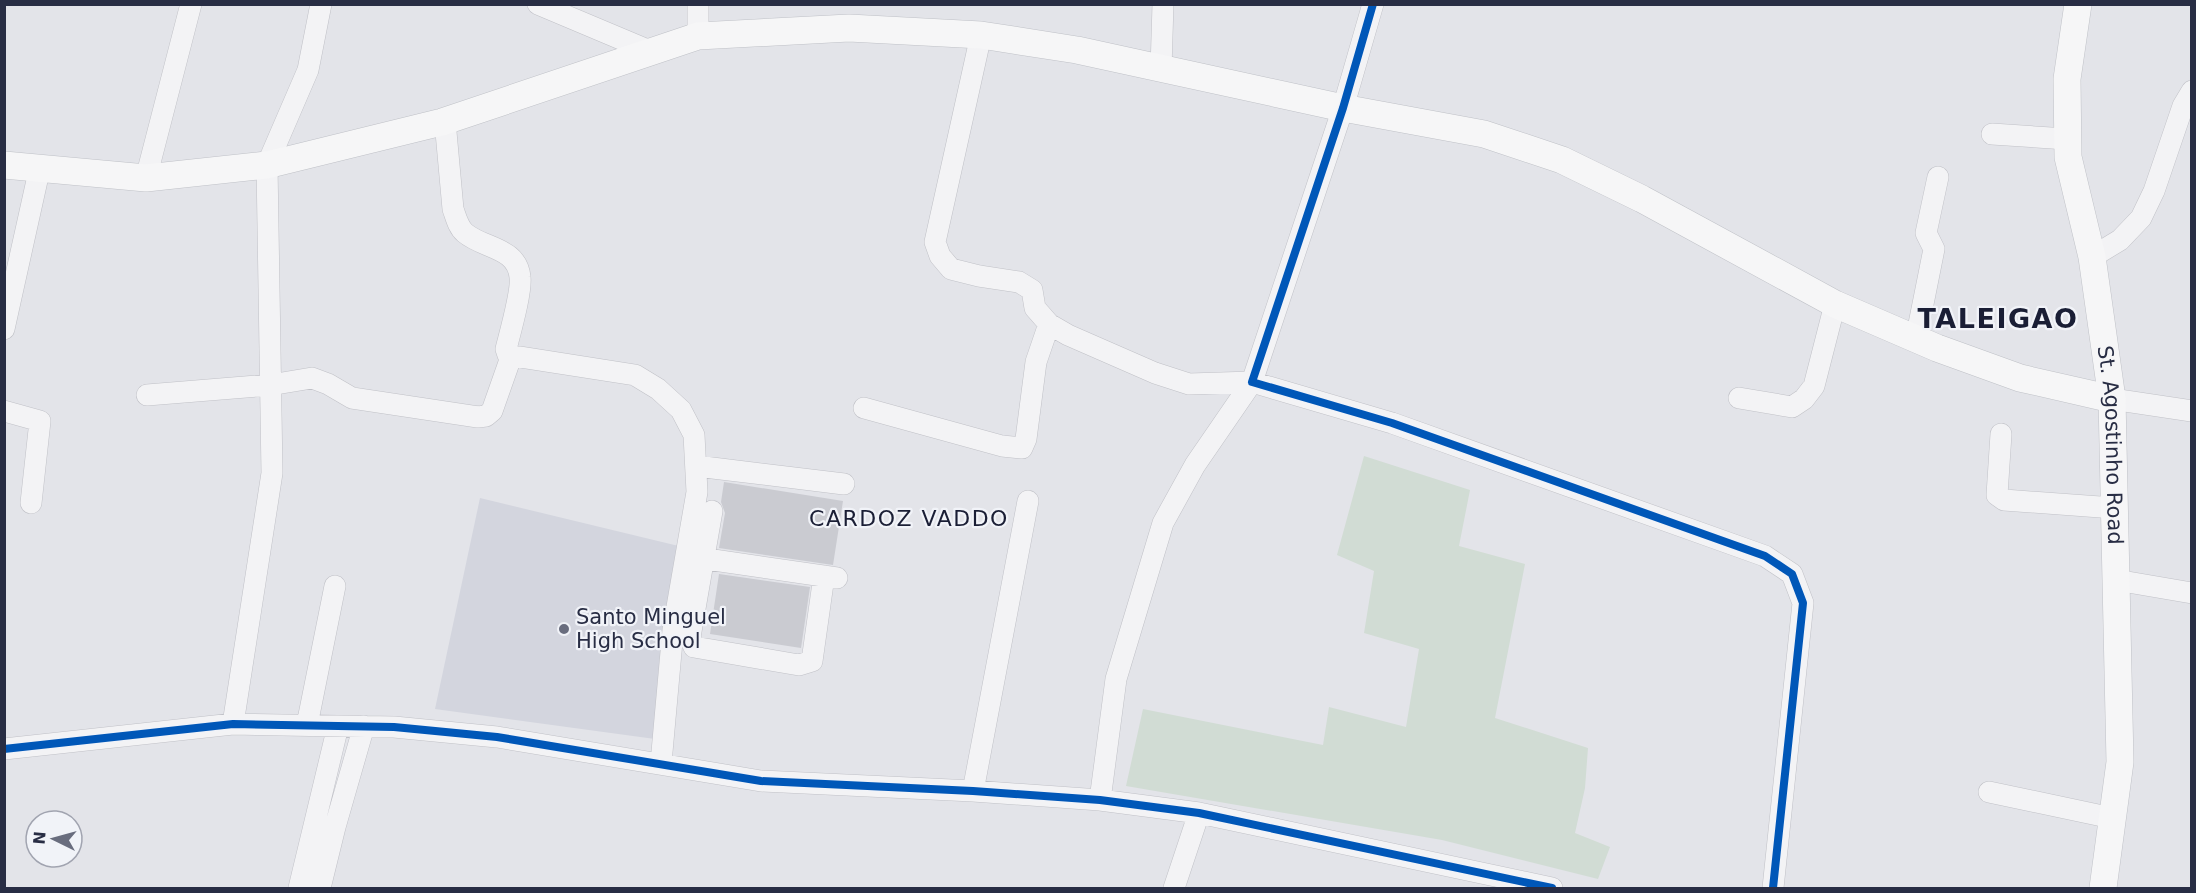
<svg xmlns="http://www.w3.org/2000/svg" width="2196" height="893" font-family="'DejaVu Sans',sans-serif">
<rect width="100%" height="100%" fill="#e3e4e9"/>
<path fill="#d3d5de" d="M480 498 691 549 655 739 435 709Z"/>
<path fill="#d1dcd4" d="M1364 456 1470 490 1459 546 1525 564 1495 718 1588 748 1585 788 1575 833 1610 847 1598 879 1442 840 1126 786 1143 709 1323 745 1329 707 1406 727 1419 649 1364 633 1374 571 1337 555Z"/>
<path fill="#cacbd1" d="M724 482 843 501 833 565 719 548 725 513 721 502Z
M719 574 810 587 801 648 710 634Z"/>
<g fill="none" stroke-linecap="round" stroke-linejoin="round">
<g stroke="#c0c1c7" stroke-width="22">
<path id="minor" d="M538 4 652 52
M698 4V36
M1373 4 1343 108 1252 382 1392 423 1765 556 1792 574 1803 603 1773 888
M981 35 935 242 940 256 951 269 979 276 1019 282 1032 290 1035 308 1049 324 1068 335 1155 373 1189 384 1252 382
M1161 69 1163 4
M445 121 453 209C456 217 458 227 465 233 484 249 517 247 520 277 522 291 510 333 506 349L508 355 635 375 658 389 681 410 694 435 697 492 673 630 661 763
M1992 134 2067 139
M146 178 191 4
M2092 257 2120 240 2141 218 2154 191 2183 106 2192 91
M4 329 40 167
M1916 339 1934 249 1926 233 1938 177
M147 395 270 385 312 378 328 384 352 398 478 417 486 416 492 411 511 357
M1739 398 1792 407 1804 399 1814 386 1835 304
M2112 399 2192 411
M864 408 1002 446 1022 448 1026 439 1036 362 1049 324
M4 411 40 421 31 503
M2001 434 1997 495 2004 500 2114 508
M696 466 844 484
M712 511 690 637 694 647 799 665 812 661 824 576
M693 557 837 578
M2116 580 2192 593
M233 724 272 473 267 165 308 70 321 4
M307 725 335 586
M4 749 233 724 394 727 497 737 761 781 973 791 1100 800 1199 813 1552 888
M973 791 1028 501
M1989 792 2112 818
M1100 800 1116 679 1163 523 1195 465 1252 382
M299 888 338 726
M320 888 335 827 364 726
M1174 888 1199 813"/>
</g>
<g stroke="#bfc1c7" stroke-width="28">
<g id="major">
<path id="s1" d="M2078 4 2067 79 2068 157 2092 257 2112 399 2120 762 2103 888"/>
<path d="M4 165 146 178 267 165 442 122 698 36 849 28 981 35 1077 50 1343 108 1484 134 1562 160 1642 199 1835 304 1937 348 2020 378 2112 399"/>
</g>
</g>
<use href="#minor" stroke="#f3f3f5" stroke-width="21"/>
<use href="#major" stroke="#f6f6f7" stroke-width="27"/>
<g stroke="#f1f3f8" stroke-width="11">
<path id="cycleway" d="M1373 4 1343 108 1252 382 1392 423 1765 556 1792 574 1803 603 1773 888
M4 749 233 724 394 727 497 737 761 781 973 791 1100 800 1199 813 1552 888"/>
</g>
<use href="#cycleway" stroke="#0057b8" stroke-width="8"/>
</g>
<circle fill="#696d7e" stroke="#f1f3f8" stroke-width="2" cx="564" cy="629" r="6"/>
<g text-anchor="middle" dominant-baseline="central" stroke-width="4.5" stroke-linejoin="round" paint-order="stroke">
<g font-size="21" fill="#282d44" stroke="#f1f3f8">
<text stroke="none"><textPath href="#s1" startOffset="446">St. Agostinho Road</textPath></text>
</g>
<g font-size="21" fill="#282d44" stroke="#f1f3f8" text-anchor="start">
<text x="576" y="617">Santo Minguel<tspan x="576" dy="24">High School</tspan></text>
</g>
<g font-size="22" letter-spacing="1.5" fill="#1a1e35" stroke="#f1f3f8">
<text x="909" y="518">CARDOZ VADDO</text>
</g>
<g font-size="27" font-weight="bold" letter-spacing="1.5" fill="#1a1e35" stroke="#f1f3f8">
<text x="1998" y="318">TALEIGAO</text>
</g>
</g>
<rect width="2196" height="893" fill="none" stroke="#282d44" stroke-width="12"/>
<g transform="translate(54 839) rotate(275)"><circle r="28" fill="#f1f3f8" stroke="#a1a4b0" stroke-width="1.5"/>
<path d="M0-4.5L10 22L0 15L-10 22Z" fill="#696d7e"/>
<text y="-9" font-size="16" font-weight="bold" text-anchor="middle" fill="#282d44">N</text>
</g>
</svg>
